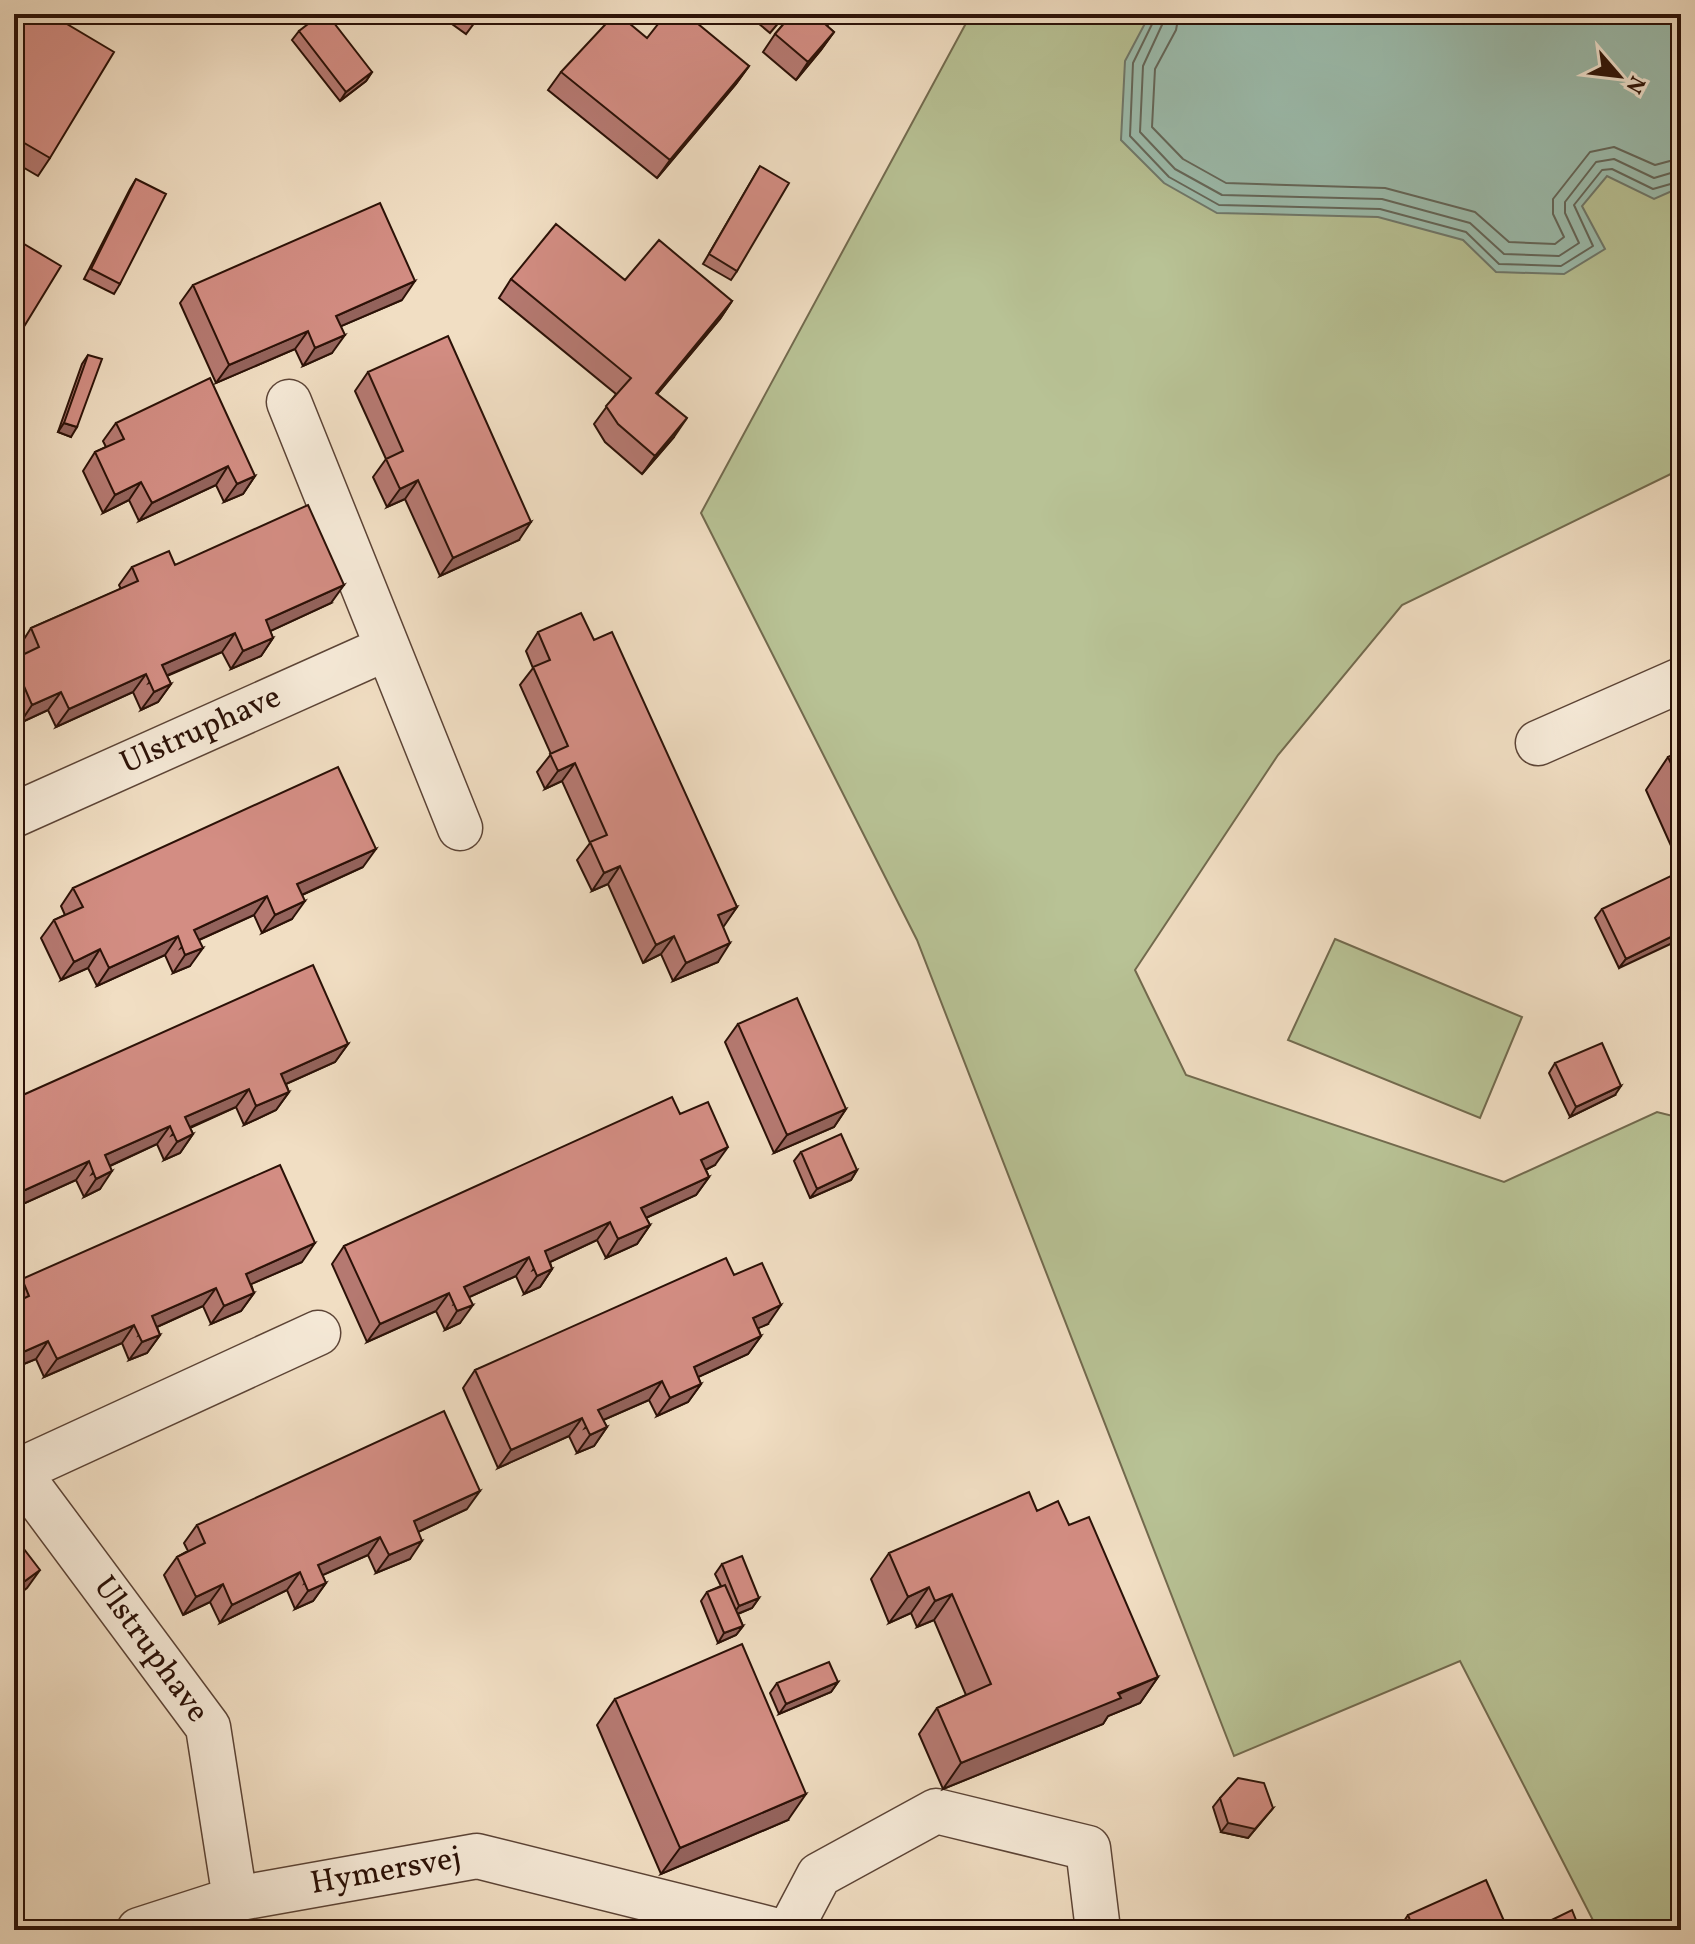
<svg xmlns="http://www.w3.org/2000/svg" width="1695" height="1944" font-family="Vollkorn,serif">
<rect width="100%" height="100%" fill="#f1dec3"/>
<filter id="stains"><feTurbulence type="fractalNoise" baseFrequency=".0025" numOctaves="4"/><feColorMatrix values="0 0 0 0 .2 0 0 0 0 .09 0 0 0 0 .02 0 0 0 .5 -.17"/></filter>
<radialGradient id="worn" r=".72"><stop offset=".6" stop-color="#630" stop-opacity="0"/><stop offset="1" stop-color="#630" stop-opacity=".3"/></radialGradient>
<path fill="#b8c295" stroke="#726a4e" stroke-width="2" d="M971 14H1681V469L1402 605 1278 755 1135 970 1186 1075 1504 1182 1657 1112 1681 1118V1930H1598L1460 1661 1234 1756 917 940 701 513Z
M1335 939 1522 1017 1480 1118 1288 1040Z"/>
<path fill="#9cbdae" stroke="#6f786b" stroke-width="2" d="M1150 14H1681V187L1654 199 1607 176 1582 206 1605 249 1564 274 1496 272 1463 240 1378 217 1217 213 1164 183 1121 140 1125 61Z"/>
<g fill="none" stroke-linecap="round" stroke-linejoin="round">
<path stroke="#64675a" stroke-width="2" d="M1157 14 1133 63 1130 136 1169 177 1219 205 1380 209 1466 232 1499 264 1561 266 1593 246 1574 205 1602 170 1612 169 1653 189 1681 181
M1167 14 1143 66 1140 132 1175 169 1222 195 1382 199 1470 223 1504 254 1559 256 1579 243 1565 213V202L1596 162 1614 159 1654 178 1681 170
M1179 14 1176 30 1155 69 1152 127 1183 159 1226 183 1385 188 1475 212 1509 242 1555 244 1564 237 1553 214V199L1590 152 1614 147 1655 165 1681 158"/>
<g stroke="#5c4436" stroke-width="47">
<path id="minor" d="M289 402 460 828
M1538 743 1681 680
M14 815 387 648
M14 1466 208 1727 235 1899
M18 1471 318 1333
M139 1930 235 1899 477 1856 774 1930
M790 1930 819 1875 936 1811 1088 1848 1098 1930"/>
</g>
<use href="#minor" stroke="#f6ead8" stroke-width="44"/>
</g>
<path fill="#b57971" stroke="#2b1107" stroke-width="2" d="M26 14H50V158L38 176 14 162V33Z
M438 14H481L466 34Z
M747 14H786L770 33Z
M792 14H837L827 26 834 32 821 50 796 80 763 52 775 34Z
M299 31 372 72 366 81 340 101 292 40Z
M647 38 749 66 736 84 657 178 548 90 561 72Z
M760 166 737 271 731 280 703 264Z
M136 179 120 284 114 294 84 279 130 189Z
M511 279 625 280 732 301 720 319 657 394 674 437 642 474 605 442 594 424 616 394 499 298Z
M193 285 402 300 341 326 332 353 303 366 295 349 216 383 180 303Z
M88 355 71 437 58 432 82 364Z
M368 372 519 540 440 576 405 499 387 507 373 477 386 459 355 391Z
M116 423 255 476 243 494 224 502 216 485 139 521 129 500 103 513 83 471 95 452 106 447 103 441Z
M175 565 331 603 270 631 273 638 261 656 231 669 222 652 167 676 171 684 158 702 141 710 133 692 56 727 48 710 20 723 14 710V659L22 655 19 647 31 628 121 589 119 585 132 567Z
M538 632 594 640 737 907 723 926 718 962 673 981 661 954 643 963 608 884 592 891 577 860 590 843 562 781 545 789 537 772 551 754 520 685 533 668 526 651Z
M1681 752V868L1646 790 1668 757Z
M363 867 302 895 292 919 262 933 254 915 199 940 190 966 173 973 165 955 97 986 88 968 61 980 41 938 54 920 65 915 61 906 73 888Z
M1681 887 1619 968 1595 918 1602 909Z
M738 1024 846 1109 834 1127 774 1153 725 1042Z
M348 1044 335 1062 286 1084 289 1092 276 1110 244 1125 236 1107 190 1128 193 1134 180 1153 164 1160 157 1144 110 1166 100 1189 84 1197 76 1180 14 1208V1099Z
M1555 1063 1615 1095 1570 1117 1549 1073Z
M680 1114 715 1165 706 1170 709 1177 696 1195 646 1218 650 1225 637 1244 606 1258 597 1240 550 1262 552 1269 540 1287 524 1294 516 1276 469 1297 460 1323 445 1330 436 1311 367 1342 332 1264 344 1246Z
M801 1152 857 1170 851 1180 810 1198 794 1161Z
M302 1262 251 1284 254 1293 241 1311 211 1324 203 1306 157 1327 160 1335 147 1353 129 1360 122 1343 44 1377 36 1359 14 1368V1290L22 1279Z
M734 1275 768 1324 758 1328 761 1336 748 1354 698 1377 701 1384 688 1402 657 1416 649 1400 603 1420 607 1427 594 1446 577 1453 569 1436 498 1468 463 1388 475 1370Z
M467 1509 418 1532 410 1559 376 1573 368 1555 322 1575 326 1583 313 1601 295 1609 287 1590 220 1623 210 1602 183 1615 164 1575 177 1557 188 1551 184 1543 197 1525Z
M1037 1511 1069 1525 1158 1677 1140 1703 1108 1716 1103 1724 943 1789 919 1734 937 1708 966 1695 934 1620 917 1627 911 1613 889 1623 871 1579 889 1553Z
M722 1564 759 1598 752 1608 738 1614 743 1626 736 1635 718 1643 701 1601 707 1592 721 1586 715 1574Z
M838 1682 831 1692 779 1714 770 1693 777 1683Z
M615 1699 788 1820 661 1874 597 1725Z
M1220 1798 1273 1808 1248 1838 1221 1832 1213 1807Z
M1408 1915 1508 1930H1398Z"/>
<path fill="#94635c" stroke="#2b1107" stroke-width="2" d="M834 32 821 50 796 80 808 62Z
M749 66 736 84 657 178 670 160Z
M372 72 366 81 340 101 346 92Z
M415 281 402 300 323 334 336 316Z
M732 301 720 319 643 411 656 393Z
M308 331 295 349 216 383 229 365Z
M345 335 332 353 303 366 315 348Z
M687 418 674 437 642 474 655 456Z
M64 423 77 427 71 437 58 432Z
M228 466 216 485 139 521 152 503Z
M255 476 243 494 224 502 237 484Z
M418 480 405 499 387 507 400 489Z
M141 482 129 500 103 513 115 495Z
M531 522 519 540 440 576 453 558Z
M344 585 331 603 253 639 266 620Z
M235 633 222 652 149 683 162 665Z
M273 638 261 656 231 669 243 651Z
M146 674 133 692 56 727 69 709Z
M171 684 158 702 141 710 154 692Z
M61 692 48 710 20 723 32 705Z
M575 763 562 781 545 789 558 771Z
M376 849 363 867 284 903 297 884Z
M620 866 608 884 592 891 604 873Z
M267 896 254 915 181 948 194 930Z
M305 901 292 919 262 933 275 915Z
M737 907 724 926 705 934 718 915Z
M1681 932V939L1619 968 1626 959Z
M178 936 165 955 97 986 109 968Z
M674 936 661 954 643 963 656 945Z
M730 943 718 962 673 981 686 963Z
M203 948 190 966 173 973 185 955Z
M100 949 88 968 61 980 74 962Z
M348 1044 335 1062 268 1092 281 1074Z
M1621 1086 1615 1095 1570 1117 1576 1107Z
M249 1089 236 1107 172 1135 185 1117Z
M289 1092 276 1110 244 1125 256 1106Z
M846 1109 834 1127 774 1153 787 1135Z
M170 1126 157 1144 92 1174 105 1155Z
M193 1134 180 1153 164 1160 177 1142Z
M728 1147 715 1165 689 1178 701 1160Z
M89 1161 76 1180 14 1208V1195Z
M857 1170 851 1180 810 1198 817 1189Z
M112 1171 100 1189 84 1197 96 1179Z
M709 1177 696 1195 628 1226 641 1208Z
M610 1222 597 1240 533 1270 545 1251Z
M650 1225 637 1244 606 1258 618 1239Z
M315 1243 302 1262 233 1292 246 1274Z
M529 1257 516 1276 454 1304 464 1287Z
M552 1269 540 1287 524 1294 537 1276Z
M216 1288 203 1306 139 1335 152 1316Z
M254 1293 241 1311 211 1324 224 1306Z
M449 1293 436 1311 367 1342 380 1324Z
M473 1305 460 1323 445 1330 457 1311Z
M781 1305 768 1324 740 1336 753 1318Z
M134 1325 122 1343 44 1377 57 1359Z
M160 1335 147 1353 129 1360 142 1342Z
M761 1336 748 1354 681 1385 694 1367Z
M48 1341 36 1359 14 1368V1362L21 1353Z
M662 1381 649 1400 585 1428 598 1410Z
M701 1384 688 1402 657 1416 670 1398Z
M582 1418 569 1436 498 1468 511 1450Z
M607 1427 594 1446 577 1453 590 1435Z
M480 1491 467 1509 401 1540 414 1521Z
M380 1537 368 1555 305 1583 318 1565Z
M422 1541 410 1559 376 1573 389 1555Z
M40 1570 27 1588 14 1598V1589Z
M300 1572 287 1590 220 1623 232 1605Z
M326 1583 313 1601 295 1609 308 1591Z
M223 1584 210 1602 183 1615 196 1597Z
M929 1587 911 1613 889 1623 908 1597Z
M952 1594 934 1620 917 1627 935 1601Z
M759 1598 752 1608 732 1616 739 1606Z
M743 1626 736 1635 718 1643 724 1633Z
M1158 1677 1140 1703 1108 1716 1103 1724 943 1789 961 1763Z
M838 1682 831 1692 779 1714 786 1704Z
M806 1794 788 1820 661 1874 680 1848Z
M1273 1808 1248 1838 1221 1832 1228 1823Z"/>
<path fill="#d38d83" stroke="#2b1107" stroke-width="2" d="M27 14H50L114 52 50 158 14 137V36Z
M321 14H327L372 72 346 92 299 31Z
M615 14H618L647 38 666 14H686L749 66 670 160 561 72Z
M792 14H835L826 25 834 32 808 62 775 34Z
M760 166 789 183 737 271 709 254Z
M136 179 166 194 120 284 91 269Z
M380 203 415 281 336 316 345 335 315 348 308 331 229 365 193 285Z
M556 224 625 280 659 240 732 301 656 393 687 418 655 456 618 424 606 406 631 378 511 279Z
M14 238 61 266 14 343Z
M448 336 531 522 453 558 418 480 400 489 386 459 403 451 368 372Z
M88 355 102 359 77 427 64 423Z
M210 378 255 476 237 484 228 466 152 503 141 482 115 495 95 452 124 439 116 423Z
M308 505 344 585 266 620 273 638 243 651 235 633 162 665 171 684 154 692 146 674 69 709 61 692 32 705 14 663V659L39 647 31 628 138 581 132 567 169 551 175 565Z
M581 613 594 640 612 632 737 907 718 915 730 943 686 963 674 936 656 945 620 866 604 873 590 842 607 835 575 763 558 771 550 754 568 746 533 667 550 660 538 632Z
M1681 752V785L1668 757Z
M338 767 376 849 297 884 305 901 275 915 267 896 194 930 203 948 185 955 178 936 109 968 100 949 74 962 54 920 83 907 73 888Z
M1675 874 1681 887V932L1626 959 1602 909Z
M313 965 348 1044 281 1074 289 1092 256 1106 249 1089 185 1117 193 1134 177 1142 170 1126 105 1155 112 1171 96 1179 89 1161 14 1195V1099Z
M797 998 846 1109 787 1135 738 1024Z
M1602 1043 1621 1086 1576 1107 1555 1063Z
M672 1097 680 1114 708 1102 728 1147 701 1160 709 1177 641 1208 650 1225 618 1239 610 1222 545 1251 552 1269 537 1276 529 1257 464 1287 473 1305 457 1311 449 1293 380 1324 344 1246Z
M841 1134 857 1170 817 1189 801 1152Z
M280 1165 315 1243 246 1274 254 1293 224 1306 216 1288 152 1316 160 1335 142 1342 134 1325 57 1359 48 1341 21 1353 14 1338V1303L29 1296 22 1279Z
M726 1258 734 1275 762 1263 781 1305 753 1318 761 1336 694 1367 701 1384 670 1398 662 1381 598 1410 607 1427 590 1435 582 1418 511 1450 475 1370Z
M444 1411 480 1491 414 1521 422 1541 389 1555 380 1537 318 1565 326 1583 308 1591 300 1572 232 1605 223 1584 196 1597 177 1557 205 1543 197 1525Z
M1029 1492 1037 1511 1058 1501 1069 1525 1089 1517 1158 1677 1118 1693 1121 1698 961 1763 937 1708 991 1684 952 1594 935 1601 929 1587 908 1597 889 1553Z
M14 1536 40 1570 14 1589Z
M742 1556 759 1598 739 1606 722 1564Z
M725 1585 743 1626 724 1633 707 1592Z
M742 1644 806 1794 680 1848 615 1699Z
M829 1662 838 1682 786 1704 777 1683Z
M1238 1778 1264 1783 1273 1808 1255 1829 1228 1823 1220 1798Z
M1486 1880 1508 1930H1414L1408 1915Z
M1572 1910 1580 1930H1531Z"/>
<g text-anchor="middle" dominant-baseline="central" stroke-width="8" stroke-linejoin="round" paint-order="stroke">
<g font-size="32" fill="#2b1107" stroke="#f6ead8">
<text transform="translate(201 731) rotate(-24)">Ulstruphave</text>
<text transform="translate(150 1650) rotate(54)">Ulstruphave</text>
<text transform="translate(386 1872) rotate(-10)">Hymersvej</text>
</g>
</g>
<rect width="1695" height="1944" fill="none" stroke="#f1dec3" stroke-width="48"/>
<rect x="16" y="16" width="1663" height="1912" fill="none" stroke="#2b1107" stroke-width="4"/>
<rect x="24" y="24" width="1647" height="1896" fill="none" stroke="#2b1107" stroke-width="2"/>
<g transform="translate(1619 76) rotate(118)" stroke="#f6ead8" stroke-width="6" paint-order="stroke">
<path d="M0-6L14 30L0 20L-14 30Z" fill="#2b1107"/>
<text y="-12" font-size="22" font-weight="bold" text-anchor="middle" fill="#2b1107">N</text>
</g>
<rect width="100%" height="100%" filter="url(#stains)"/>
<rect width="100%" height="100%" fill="url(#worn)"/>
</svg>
